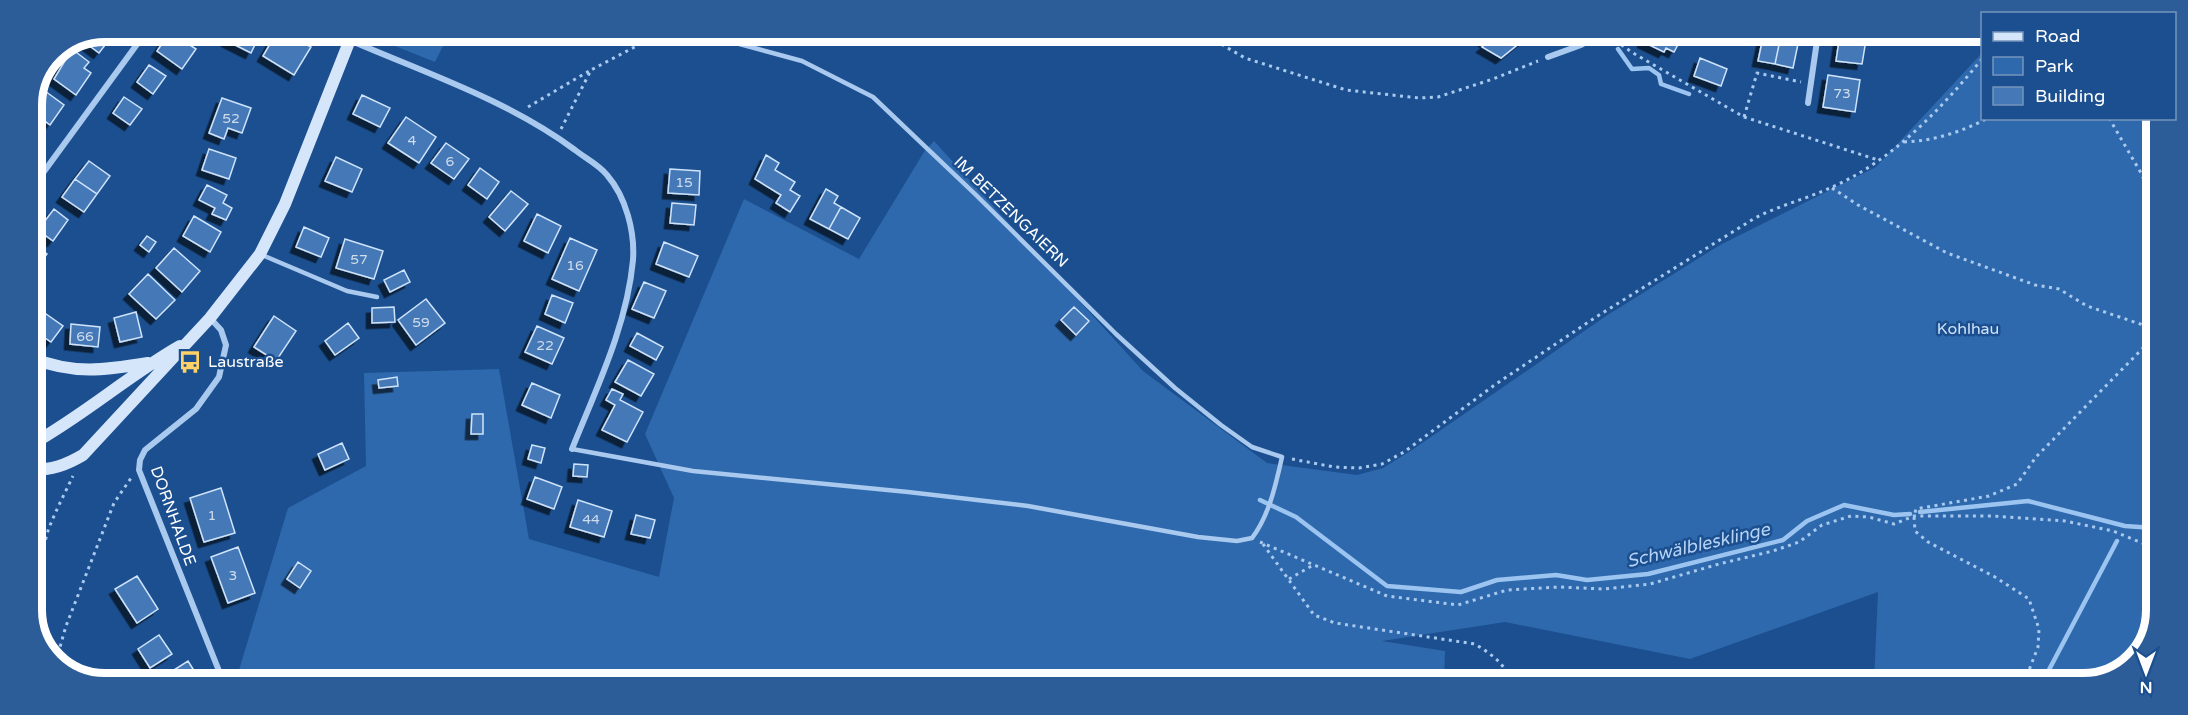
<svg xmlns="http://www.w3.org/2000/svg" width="2188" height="715" font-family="'Varela Round',sans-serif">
<defs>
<filter id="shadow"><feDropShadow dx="-5.5" dy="5.5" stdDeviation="0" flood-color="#0009"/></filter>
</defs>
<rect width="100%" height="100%" fill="#1b4f8f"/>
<path fill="#2e69ad" d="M377 32H450L435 62 375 38Z
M1982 53V118L2156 119 2154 629 2128 668 2083 683H1874L1878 592 1690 659 1505 622 1382 641 1445 651 1444 683 236 680 288 508 366 466 364 373 499 369 529 539 659 577 674 498 645 434 744 199 859 259 924 152 934 141 1143 371 1267 463 1357 475 1383 468 1412 450 1606 316 1720 245 1876 167Z"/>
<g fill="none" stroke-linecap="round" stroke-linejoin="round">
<path stroke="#9cc4f0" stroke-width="4.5" d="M1618 49 1632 69 1649 68 1659 75 1661 84 1689 94
M1260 500 1296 517 1387 586 1461 592 1497 580 1556 575 1587 580 1648 574 1783 540 1807 521 1844 505 1894 515 1910 514
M1920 512 2028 501 2125 526 2154 528
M2042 683 2117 541"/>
</g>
<path fill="#4478b7" stroke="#cfe3fa" stroke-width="1.5" filter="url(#shadow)" d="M105 31 115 32 99 53 83 41Z
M170 32 196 49 182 69 157 51Z
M232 32H261L251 53 227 41Z
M277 32H284L311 47 294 75 263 56Z
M1487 33H1532L1501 58 1482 47 1487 43 1482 39Z
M1647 34H1674L1681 39 1674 52 1666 48 1664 52 1643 42Z
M1840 34H1867L1862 64 1836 61Z
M1763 37 1780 40 1775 64 1758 61Z
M1780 40 1798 44 1793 68 1775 64Z
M72 49 89 62 84 68 91 73 76 95 54 79Z
M1700 58 1727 69 1721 86 1694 76Z
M149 65 166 76 153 94 137 82Z
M1828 75 1860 80 1855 112 1823 107Z
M45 91 64 105 50 125 32 111Z
M362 95 390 108 380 127 353 114Z
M124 97 142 109 130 125 113 113Z
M222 98 251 108 242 133 228 128 224 139 209 133Z
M406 117 436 137 419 163 388 143Z
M446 143 469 159 454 179 431 163Z
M209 149 236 158 229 179 202 170Z
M766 155 779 163 775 170 795 182 790 190 800 196 790 212 776 203 781 195 755 179Z
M336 157 362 169 352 192 325 181Z
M89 161 110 176 97 194 75 179Z
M480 168 499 182 487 199 468 185Z
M670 169 700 171 699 195 668 193Z
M75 179 97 194 84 212 62 197Z
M207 185 227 195 223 203 232 208 226 220 212 214 215 208 199 200Z
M826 189 838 196 834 203 841 207 829 229 810 219Z
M511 191 528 204 505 231 489 217Z
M672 203 696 205 694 225 670 223Z
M841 207 860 218 848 239 829 229Z
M54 209 68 220 53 241 38 230Z
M537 214 561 226 548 253 524 241Z
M194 216 221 232 210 252 183 236Z
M304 227 329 238 321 257 296 247Z
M147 236 156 242 149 252 140 245Z
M570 238 597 250 579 291 552 279Z
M345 239 383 251 374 279 336 268Z
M664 242 698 256 689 277 656 264Z
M32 243 47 254 32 275Z
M174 248 200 271 182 292 156 268Z
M404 270 410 282 390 292 384 280Z
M148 274 175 300 156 319 129 294Z
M644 282 666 291 654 318 632 309Z
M552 295 573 303 565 323 545 314Z
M426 299 445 323 416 345 398 320Z
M394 307 395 322 372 323V308Z
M1074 307 1089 321 1076 335 1061 320Z
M39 309 63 326 51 342 32 329V320Z
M136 312 142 337 120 342 114 318Z
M274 316 296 331 276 361 254 347Z
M348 323 359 338 335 355 325 341Z
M71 324 100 327 98 347 70 344Z
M537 326 564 338 552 364 525 352Z
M637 333 663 347 656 360 630 346Z
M628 360 654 374 641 396 615 382Z
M397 377 398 386 379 388 378 380Z
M532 383 560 395 551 418 522 405Z
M612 389 623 394 620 400 643 412 627 442 602 430 615 405 606 400Z
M472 414H483V434H471Z
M342 443 349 459 325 470 318 454Z
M532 445 545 448 541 463 528 459Z
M574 464 588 465 587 477 573 476Z
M535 477 562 487 554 509 527 499Z
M221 488 235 533 204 542 190 498Z
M578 500 612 511 604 537 570 527Z
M636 515 655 520 650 538 631 534Z
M238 547 255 593 228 603 211 557Z
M298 562 311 571 300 588 287 579Z
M137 576 158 609 137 623 115 589Z
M159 635 172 654 150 668 138 649Z
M188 661 198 677 191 681H170L166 675Z"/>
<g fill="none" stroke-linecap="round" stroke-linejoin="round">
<path stroke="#a9c9ee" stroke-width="3" stroke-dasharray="3 4.5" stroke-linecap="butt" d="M1202 33 1245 58 1346 90 1419 98 1438 97 1493 79 1538 61
M1609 36 1633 53 1744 117 1878 160
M528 107 589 71
M1744 117 1757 73 1801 82
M2109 118 2141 173 2156 206
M561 129 591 70 646 41 657 32
M1904 142C1934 141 1961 132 1988 118
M1832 188 1858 205 1947 253 2035 285 2059 289 2087 306 2155 329
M1292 459 1334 467 1359 468 1382 464 1404 452 1496 384 1596 317 1755 218C1780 205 1807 199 1832 187 1892 161 1941 109 1982 59
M1260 542 1387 596 1458 605 1507 590 1559 587 1604 589 1650 584 1719 564 1773 551 1799 542 1822 525 1851 516 1869 517 1894 524 1914 516H1993L2065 521 2113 531 2147 545 2154 542
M1263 544 1314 615 1335 623 1475 644C1491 654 1505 663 1512 683
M1289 579 1315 564
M32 582C44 568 42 546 49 528 56 510 65 493 73 476
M56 661 66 626 114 503 131 478
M2024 683 2038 647 2039 629 2029 599 1995 577 1928 542 1915 531 1914 516 1916 509 1989 496 2017 484 2036 457 2146 345 2155 333"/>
<path stroke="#a9c9ee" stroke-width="4.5" d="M262 255 347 291 377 297
M572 449 693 471 908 492 1028 506 1198 537 1237 541 1252 538C1269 516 1276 484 1282 457L1252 447 1221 425 1175 388 1116 334 976 195 873 97 802 61 695 32"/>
<path stroke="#a9c9ee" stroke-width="6" d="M331 32C413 69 502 96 575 150 585 158 599 165 607 175 626 197 635 232 633 260 627 326 596 389 572 449
M1548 57 1581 45 1601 33
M1808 103 1818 34
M32 188 146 32
M210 318 221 330 226 345 219 377 196 409 145 450 140 460 139 470 223 681"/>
<path stroke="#d6e6fa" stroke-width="12" d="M32 358C74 375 105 370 148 363
M32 444C84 415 129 375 180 346
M32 470C52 470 66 465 83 455L210 318 260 254 285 204 353 32"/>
</g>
<defs>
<g id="bus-bare" transform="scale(1.8)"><path d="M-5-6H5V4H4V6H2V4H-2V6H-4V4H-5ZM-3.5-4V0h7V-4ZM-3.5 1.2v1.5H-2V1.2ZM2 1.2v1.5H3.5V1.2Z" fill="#ffd166" stroke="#1b4f8f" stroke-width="2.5" paint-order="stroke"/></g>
</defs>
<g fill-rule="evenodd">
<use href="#bus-bare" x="190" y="362"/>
</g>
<g text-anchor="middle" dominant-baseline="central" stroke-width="5" stroke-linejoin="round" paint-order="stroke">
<g font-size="14" fill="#d0dded">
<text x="1842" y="93">73</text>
<text x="231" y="118">52</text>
<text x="412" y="140">4</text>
<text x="450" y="161">6</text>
<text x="684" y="182">15</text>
<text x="359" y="259">57</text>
<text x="575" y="265">16</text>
<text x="421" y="322">59</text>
<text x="85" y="336">66</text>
<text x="545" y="345">22</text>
<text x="212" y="515">1</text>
<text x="591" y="519">44</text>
<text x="233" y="575">3</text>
</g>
<g font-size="16" fill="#fff" stroke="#1b4f8f">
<text transform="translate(1011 212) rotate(44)">IM BETZENGAIERN</text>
<text transform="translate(173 516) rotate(70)">DORNHALDE</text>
</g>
<g font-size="16" fill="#cfe3fa" stroke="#1b4f8f">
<text x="1968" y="329">Kohlhau</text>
</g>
<g font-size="16" fill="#fff" stroke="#1b4f8f" text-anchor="start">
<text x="208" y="362">Laustraße</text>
</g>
<g font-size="18" font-style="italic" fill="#b5d3f5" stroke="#1b4f8f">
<text transform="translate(1698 545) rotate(-13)">Schwälblesklinge</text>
</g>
</g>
<path d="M0 0H2188V715H0ZM105 42H2083A63 63 0 0 1 2146 105V610A63 63 0 0 1 2083 673H105A63 63 0 0 1 42 610V105A63 63 0 0 1 105 42Z" fill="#2d5d98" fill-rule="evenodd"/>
<path fill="none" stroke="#fff" stroke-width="8" d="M105 42H2083A63 63 0 0 1 2146 105V610A63 63 0 0 1 2083 673H105A63 63 0 0 1 42 610V105A63 63 0 0 1 105 42Z"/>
<rect x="1981" y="12" width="195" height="108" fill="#1b4f8f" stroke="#7695bc" stroke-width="1.5"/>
<rect x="1993" y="32" width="30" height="9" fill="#d6e6fa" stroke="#7695bc" stroke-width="1.5"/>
<text x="2035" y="42" font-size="18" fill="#ffffff">Road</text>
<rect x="1993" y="57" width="30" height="18" fill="#2e69ad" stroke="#7695bc" stroke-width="1.5"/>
<text x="2035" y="72" font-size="18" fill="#ffffff">Park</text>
<rect x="1993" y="87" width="30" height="18" fill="#4478b7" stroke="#7695bc" stroke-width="1.5"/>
<text x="2035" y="102" font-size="18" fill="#ffffff">Building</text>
<g transform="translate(2146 673) rotate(180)" stroke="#1b4f8f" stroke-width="4.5" paint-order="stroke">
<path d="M0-4.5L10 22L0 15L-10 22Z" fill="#ffffff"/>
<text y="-9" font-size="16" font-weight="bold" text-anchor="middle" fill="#ffffff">N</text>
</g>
</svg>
